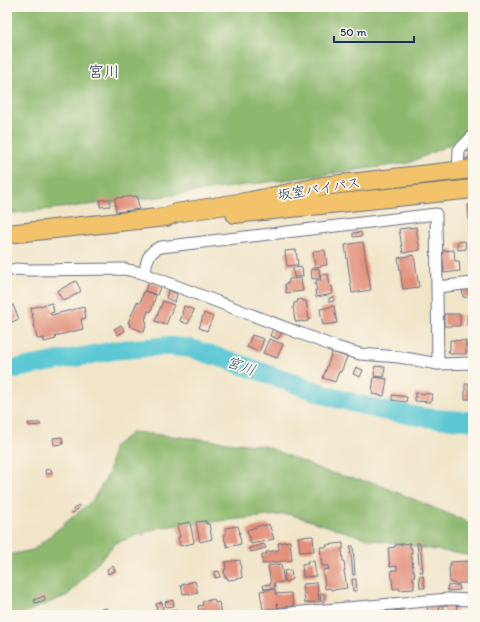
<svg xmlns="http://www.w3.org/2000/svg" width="480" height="622" font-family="Itim,'Klee One',sans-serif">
<rect width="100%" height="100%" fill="#fbf7ec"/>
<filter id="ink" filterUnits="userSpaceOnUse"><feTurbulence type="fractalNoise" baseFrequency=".025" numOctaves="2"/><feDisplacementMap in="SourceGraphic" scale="8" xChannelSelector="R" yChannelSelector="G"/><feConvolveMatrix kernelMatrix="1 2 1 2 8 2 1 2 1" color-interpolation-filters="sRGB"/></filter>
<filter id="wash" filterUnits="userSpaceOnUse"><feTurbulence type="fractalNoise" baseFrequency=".012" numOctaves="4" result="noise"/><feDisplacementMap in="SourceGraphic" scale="16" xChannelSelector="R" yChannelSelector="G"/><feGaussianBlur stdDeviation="0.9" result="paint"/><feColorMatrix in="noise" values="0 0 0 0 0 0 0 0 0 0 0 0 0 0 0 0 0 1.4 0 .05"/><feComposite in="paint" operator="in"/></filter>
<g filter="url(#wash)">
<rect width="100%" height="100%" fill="#f1e5c9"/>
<path fill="#8db86e" stroke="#547466" d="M7 7H473V134L409 163 150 198 7 214Z
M133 432 265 446 327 472 377 484 473 524V556L368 539 289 514 161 527 116 543 68 595 19 615H7V555L33 550 93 500 109 473 113 447Z"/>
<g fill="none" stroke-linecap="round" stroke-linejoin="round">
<path stroke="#5cc8d4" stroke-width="19" d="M7 370 117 350 165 346 189 348 231 361 332 397 380 410 428 418 473 421"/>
</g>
<g id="blocks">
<path fill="#e28e78" d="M473 151V157L465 159 464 152Z
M137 196 139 209 116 212 115 198Z
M110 199V206L100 207V200Z
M468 205H473V231L470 232Z
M416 227 420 250 403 253 399 229Z
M361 232 362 236 353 237V233Z
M465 241 466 249 458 250 457 242Z
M363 242 371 290 352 293 345 245Z
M296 250 298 265 287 266 285 251Z
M325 250 327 265 315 267 313 251Z
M454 250 455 261H459L460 271 444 273 442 251Z
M473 253V261H471L470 254Z
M414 255 419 287 403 289 398 258Z
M302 267 303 276 294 277 293 268Z
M319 268 320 278 312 279 311 269Z
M328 274 330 287 332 286 333 294 316 297 315 290H317L315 283H317L316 280H321L320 275Z
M301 278 303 291 286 293 285 284 289 283V279Z
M76 281 81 291 67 300 66 299 63 301 57 291Z
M148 283 161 285 157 295 145 291Z
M462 288H473V298L463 297Z
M168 290 177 294 175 302 166 298Z
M144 291 156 295 151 312 148 311 145 321 147 322 144 332 129 326 130 324 128 323 137 302 140 303Z
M334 297V301L329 302V298Z
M302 299 303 301H306L309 320H308V321L303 322V321L297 322 295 321 293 307H294V303L298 302 297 300Z
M163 301 174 305 166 325 155 321Z
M52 303 54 312 50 313 51 315 84 307 86 318 81 319 83 329 55 336 56 339 44 342V338L37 339 31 308Z
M13 305 19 319 7 324V308Z
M184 306 194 310 188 324 180 321 183 313H182Z
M334 306 337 323 323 325 320 309Z
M204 313 213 317 207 331 199 328Z
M444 314H460V326H444Z
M467 314H473V326H467Z
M121 325 125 331 118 335 114 329Z
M273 328 282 332 278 339 270 336Z
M252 335 264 339 259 352 247 347Z
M269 339 283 344 277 358 263 353Z
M450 340 466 341V354H450V352H448L449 350H450Z
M332 352 347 357 341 372H339L335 382 323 378Z
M375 366 385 367 384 377 374 376Z
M356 367 363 370 360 377 353 374Z
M374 377 387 379 384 396 372 394 373 391H372Z
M465 384H473V399H465Z
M415 393 432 394 431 402 415 401Z
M392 395 407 397 406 402 392 400Z
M28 423H40L41 425 29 426Z
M62 437 63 444 54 445 53 438Z
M51 469 52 473 46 474 45 470Z
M78 505 80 507 73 513 71 512Z
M206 521V524H209L212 539 200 542 196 522Z
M190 522 194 543 180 546 178 537H180L177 525Z
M269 524 274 539 251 544 247 530 262 525 263 526Z
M238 526 240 533H239L241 544 227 547V544L226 545 224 536H225V533H226L225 528Z
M313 536 314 551 300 552 298 537Z
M290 541 292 560 262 564V554H267L266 552 279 550 278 543Z
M343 543V549H342L343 561H344L345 570 344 571 347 588 331 590 330 588 325 589 323 570 329 569 328 566H322L320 547H327L326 545Z
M410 543V548H412V553H411V557H412L413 570H414L415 576H413V580L414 579V589L399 590V588L393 589 391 570H397V566L390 567 388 548 395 547V545Z
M417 543H420L423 572H420Z
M264 544 266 548 251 552 249 548Z
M350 546H353L355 575H353Z
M240 560 242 578 228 580 227 577 225 578 224 570 226 569 225 562Z
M307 561H314L316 576 303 577 302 565 308 564Z
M469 561V567H471L472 570H473V582H468V583H459V584H454V583H450L449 568H450V562Z
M281 564 284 582 274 583 275 588 264 589 263 585 271 584 268 566Z
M113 566 115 571 108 574 107 569Z
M291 570 292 579 286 582V581H285L284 576H285L284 571Z
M219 571 220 577 215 578 214 572Z
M419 576H423L425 588H420Z
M352 579H356L357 591H353Z
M195 581 198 593 190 595V593L183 594 181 585Z
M317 583 319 602 305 603 303 584Z
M459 585 460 590 448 591 447 586Z
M275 589V594L291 593 294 606 278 608 277 603 278 609 270 611V609L263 610 260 591Z
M320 594H324V602H321Z
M44 596 45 600 35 603 34 600Z
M214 599 215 603 219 602 221 615H200L198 606 203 605 202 602Z
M173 600 174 606 166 607 165 602Z
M442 601H456L457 615H444Z
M162 602 163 610 157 611 156 604Z
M439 604 440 615H428L427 605Z
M107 608 108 615H93L92 611Z
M177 610V612L166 614 165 612Z
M368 610 369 613H371L372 615H357L356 611Z
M403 610 404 615H384L383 612Z
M182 611 183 615H169V614Z
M152 612V613L157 612V613L163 612V615H146L145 614Z"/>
</g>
</g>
<g filter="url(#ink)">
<use href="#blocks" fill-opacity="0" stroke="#666f83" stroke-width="1"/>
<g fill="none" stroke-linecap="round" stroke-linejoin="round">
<g stroke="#666f83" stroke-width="13">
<path id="minor" d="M458 171 459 150 473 136
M7 271 16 269 30 270 124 269 142 273 336 347 360 354 399 357 438 364 473 363
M145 273C146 262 148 251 161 247L436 214 438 364
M437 287 473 283
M269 615 448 599 473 600"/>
</g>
<g stroke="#666f83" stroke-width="20">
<path id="trunk" d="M235 214 473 189
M7 234 166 217 176 213 251 201 323 186 473 169"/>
</g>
<use href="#minor" stroke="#fff" stroke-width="11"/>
<use href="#trunk" stroke="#f2c36a" stroke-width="18"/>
</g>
</g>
<g text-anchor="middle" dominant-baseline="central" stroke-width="3.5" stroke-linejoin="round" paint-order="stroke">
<g font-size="14" fill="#1b2f5e" stroke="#fbf7ec">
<text transform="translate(319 189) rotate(-9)">坂室バイパス</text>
</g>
<g font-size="15" font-style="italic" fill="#2e5d81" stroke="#fbf7ec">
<text transform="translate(241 366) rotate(19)">宮川</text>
</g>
<g font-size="16" fill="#1b2f5e" stroke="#fbf7ec">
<text x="104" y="71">宮川</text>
</g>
</g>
<rect width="480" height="622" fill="none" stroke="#fbf7ec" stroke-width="24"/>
<path d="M334 36v6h80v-6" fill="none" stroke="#1b2f5e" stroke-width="2"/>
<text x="340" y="36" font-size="12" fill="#1b2f5e" stroke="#fbf7ec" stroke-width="3" paint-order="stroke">50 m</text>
</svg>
